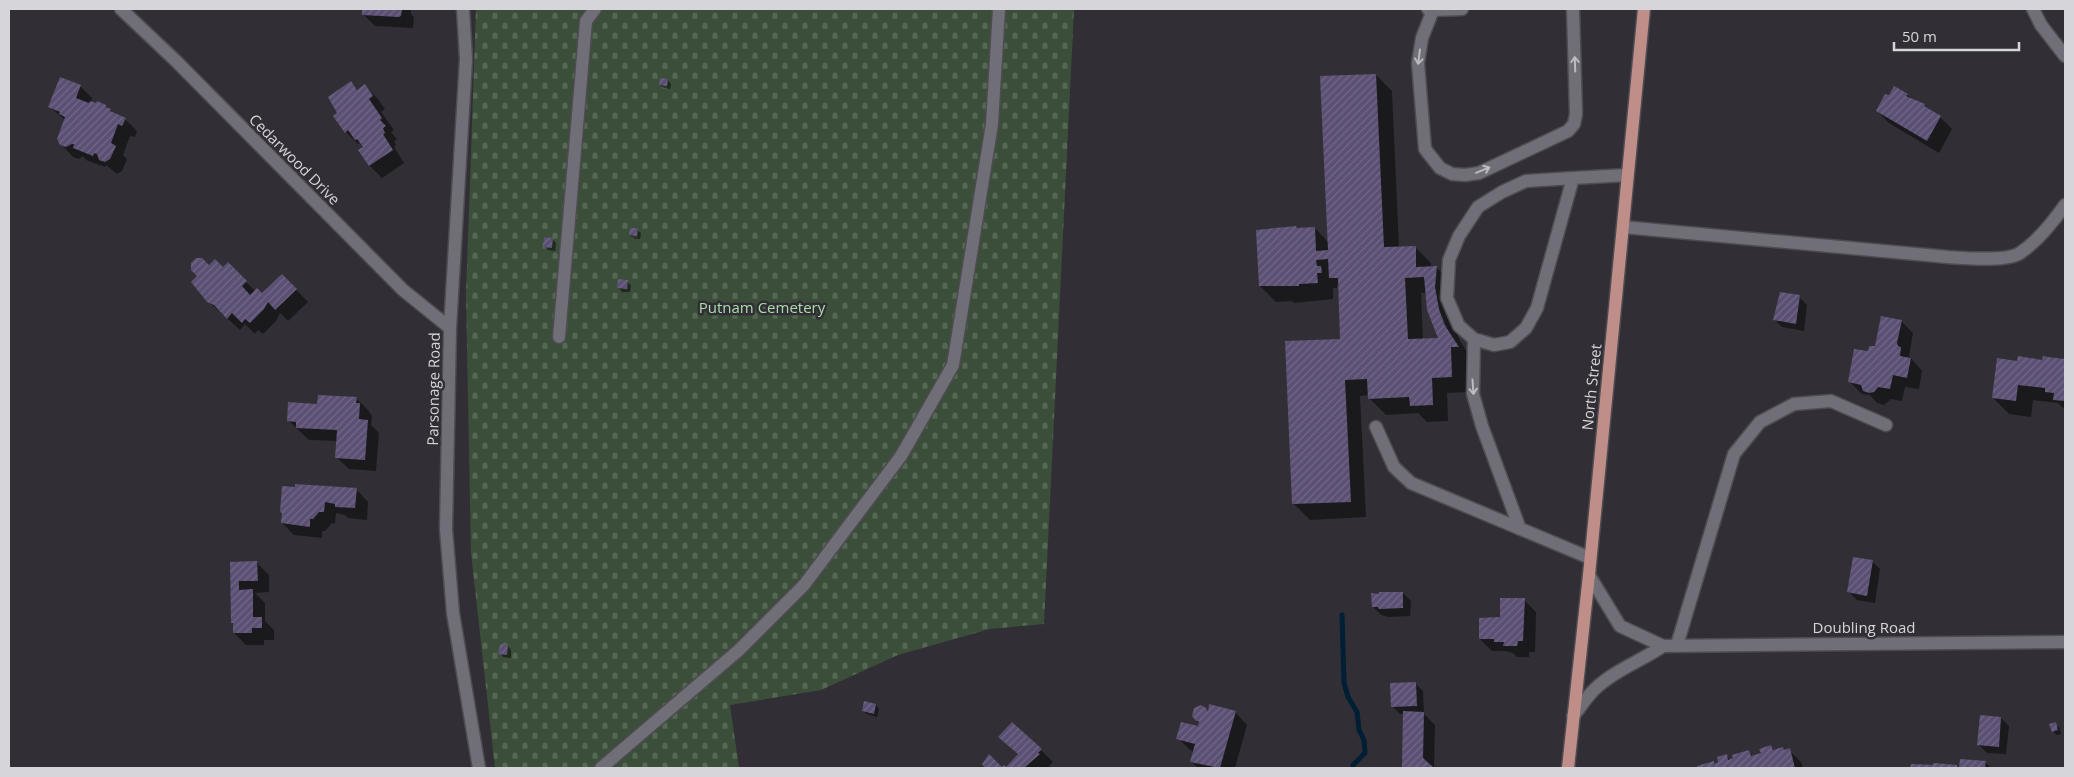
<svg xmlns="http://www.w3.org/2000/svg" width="2074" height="777" font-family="'Open Sans',sans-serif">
<defs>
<pattern id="cemetery-stones" width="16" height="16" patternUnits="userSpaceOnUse" patternTransform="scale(1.25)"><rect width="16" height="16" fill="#3a4e39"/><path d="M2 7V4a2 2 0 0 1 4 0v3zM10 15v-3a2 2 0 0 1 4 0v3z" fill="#566755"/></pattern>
<pattern id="building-hatch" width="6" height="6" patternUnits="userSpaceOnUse" patternTransform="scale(1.25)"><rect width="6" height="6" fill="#5b5073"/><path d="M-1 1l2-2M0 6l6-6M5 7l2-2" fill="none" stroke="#726886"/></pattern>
</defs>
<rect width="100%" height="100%" fill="#312f35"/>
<path fill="url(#cemetery-stones)" d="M476 9H1074L1044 624 990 629 898 655 821 690 730 705 739 768H495L471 553 466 295Z"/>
<path fill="#0007" fill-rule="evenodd" d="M364 9H411V14L414 17 413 28 375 26 363 14Z
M1376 75 1392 91 1399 248 1415 247 1431 263V268L1436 267 1452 283 1454 326 1460 341 1474 362 1466 363 1468 392 1447 393 1448 421 1427 422 1418 413 1386 415 1370 399 1369 395 1360 396 1366 517 1310 520 1294 504 1342 340 1339 287 1337 284V288H1333V299L1294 303 1292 301 1276 302 1260 286 1296 227 1298 229 1315 228 1328 242ZM1421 293H1427L1440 339 1423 340ZM1442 315 1447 329 1445 330 1442 321Z
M668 80 671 84 670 89 664 88 660 85Z
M351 83 358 90 365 86 377 98 385 109 381 112 394 130 391 132 397 139 394 141 396 145 394 147 404 163 382 178 370 166 360 151 364 148 359 143 358 144 346 132 339 113Z
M80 86 92 98 91 103 106 106 115 115 125 119 137 131 135 137 130 136 123 155 127 159 122 171 117 174 106 165 105 167 86 160 83 156 79 159 73 157 61 144 65 120 50 107Z
M1907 95 1940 117 1952 129 1939 153 1889 123 1877 111 1889 97Z
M637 230 641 233 640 239H634L630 235Z
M552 239 556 243 555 251 548 250 545 247Z
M228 264 255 291 262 295 282 275 308 302 288 321 280 313 276 321 263 334 258 330 255 334 245 324 240 330 208 301 209 267 223 269Z
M627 282 631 285 630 292H622L619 288Z
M1799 297 1807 305 1804 331 1782 327 1774 319Z
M1901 321 1913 333 1909 356 1922 371 1919 389 1905 387 1902 401 1891 399 1884 405 1877 403 1870 395 1862 394 1850 382 1869 352 1876 348Z
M2044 357 2065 359V410L2058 403 2033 400 2031 417 2009 414 1993 398 2018 362 2043 361Z
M356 398 368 410 372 416 371 425 379 433 376 471 349 469 336 457 338 441 309 440 288 420Z
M356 489 368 502 367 520 348 518 345 515 336 513 335 524 332 523 325 531H322V538L294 535 282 523 283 514 281 512Z
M1872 561 1880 569 1875 603 1857 600 1849 592Z
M231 563H257L269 575V592L255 593 265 603V621L274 630V640H264V645H246L234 633V625L232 623Z
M1403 593 1411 601 1410 616 1389 617 1381 615 1373 607Z
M1524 600 1536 612 1535 652H1529V657H1517L1513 653 1505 651H1492L1480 639Z
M508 646 511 650V658L503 657 500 653Z
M1415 683 1423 691 1424 714 1435 725 1434 768 1403 767 1405 714H1400L1392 706Z
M876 705 879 709 877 717 867 714 863 711Z
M1235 712 1247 725 1235 768H1198L1191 761 1194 752 1190 750 1178 738 1199 728 1200 723 1197 720 1209 713Z
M2001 718 2009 726 2006 754 1987 753 1979 745Z
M2055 724 2059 727 2061 734 2057 735 2053 732Z
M1000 737 1041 750 1053 762 1049 766 1051 767 1007 768 1019 755Z
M1771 747 1775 750 1783 748 1785 751 1789 750 1801 762 1803 768H1699L1698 767 1713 762 1715 765 1726 756 1731 760 1748 751 1754 757 1762 754Z
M1961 761 1985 762 1991 768H1961Z
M1912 765 1957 766 1959 768H1911Z"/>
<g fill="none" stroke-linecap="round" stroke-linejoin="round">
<path stroke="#001f34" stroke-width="5" d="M1342 615 1344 683 1348 697 1357 712 1359 730 1364 740 1365 753 1353 765V768"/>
</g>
<path fill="url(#building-hatch)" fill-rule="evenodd" d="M362 9H402L401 16 399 17 362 15Z
M1376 74 1384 247 1416 246V267L1437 266 1435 287 1439 309 1444 324 1459 347H1451L1452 377 1432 378 1433 405 1410 406 1409 397 1368 399 1367 379 1345 380 1351 502 1292 504 1285 341 1340 339 1338 278H1329L1328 259 1316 260 1317 266H1321L1322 273H1317L1318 283 1299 284V286H1259L1256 230 1296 226 1297 228 1315 227 1316 251 1328 250 1320 76ZM1424 277 1427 310 1438 338 1408 339 1405 278Z
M60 77 81 85 76 98 89 103 90 101 96 103 97 101 106 105V107L111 109 110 111 126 118 122 126 118 124 111 143 116 146 110 159 105 162 99 160 97 154 94 153 93 156 73 148 74 144H72L66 147 60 145 57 139 65 117 59 114 60 112 48 107Z
M660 78 668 79 667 86 659 85Z
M351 81 357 90 365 84 373 96 369 99 382 118 380 120 386 126 383 128 385 133 383 134 393 150 369 166 358 150 363 147 357 139 355 140 348 130 345 133 333 116 337 113 328 97Z
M1894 86 1908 94 1906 96 1925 104 1924 106 1941 116 1927 141 1876 111 1885 94 1889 95Z
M630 228H638L637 236 629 235Z
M544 237 553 238 552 248 543 247Z
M196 258H202L209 265 215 259 223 267 228 262 247 281 242 286 250 295 257 288 262 293 282 274 297 289 275 310 268 302 264 309 250 323 245 319 242 323 232 313 227 319 214 305 207 302 191 282 197 276 191 270V263Z
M618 279 628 280 627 289 617 288Z
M1780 292 1800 295 1796 324 1773 320Z
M1881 316 1902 320 1897 343 1898 346 1901 347 1900 356 1911 358 1907 378 1893 375 1890 389 1878 387 1874 392 1869 393 1863 391 1861 385 1848 382 1854 349 1868 351 1869 346H1875Z
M2018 356 2042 360 2043 356 2048 357 2047 360 2048 357 2065 359V401L2053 400 2054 393 2045 392V388L2018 385 2016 401 1992 398 1997 358 2017 361Z
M318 395 357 397 356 403H360L359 419 368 420 365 460 335 458 337 430 296 428V422L287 421 288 402 317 404Z
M295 484 357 488 355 508 335 507V504L325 502 324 512H319L313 519H310V527L281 523 282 513 280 512 282 486 295 487Z
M1853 557 1873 560 1867 596 1847 592Z
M257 561 258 581H239V590L253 589V617H262V628H252V633H233V623H231L230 562Z
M1379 592H1403V608L1379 609 1378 607H1372L1371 593 1379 594Z
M1500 598H1525L1523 641H1518L1517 646H1503L1504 642H1494V639H1479V618L1500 617Z
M500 644 508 645 507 655 498 654Z
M1416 682 1417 706 1391 707 1390 683Z
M864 701 876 704 874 714 862 711Z
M1209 704 1236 711 1220 768 1190 762 1195 744 1176 739 1181 722 1198 726 1199 721H1196L1192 716 1194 708 1201 705 1206 708 1208 712Z
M1403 711 1424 712 1423 758 1434 768 1402 767Z
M1980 715 2001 717 1999 747 1977 745Z
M1012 722 1042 749 1038 753 1040 754 1024 768H985L982 764 989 754 1002 767 1004 765 1006 767 1018 754 998 737Z
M2056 722 2058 730 2052 732 2049 724Z
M1771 745 1773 750 1783 747 1784 750 1790 748 1795 768H1697V766L1714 761V764L1718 762 1717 757 1727 754 1728 760 1733 758 1732 755 1749 750 1751 756 1761 753 1759 749Z
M1960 759 1986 761 1985 768H1959Z
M1933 763 1957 765V768H1910L1911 764 1933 765Z"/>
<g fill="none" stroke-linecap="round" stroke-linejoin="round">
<g stroke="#4e4c52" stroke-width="15">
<path id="minor" d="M121 9 176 61 403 290 450 328
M463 9 466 59 450 328 446 529 453 613 479 768
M1428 9 1433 10 1462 9
M2033 9 2041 25 2065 56
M1433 10 1422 38 1418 63 1425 149 1440 168 1452 174 1465 175 1479 173 1568 131 1574 124 1576 114 1573 9
M1573 178 1537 308 1526 328 1510 342 1494 345 1474 339 1459 326 1447 298 1449 260 1459 236 1478 207 1502 192 1526 181 1573 178 1627 175
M1623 227 1948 257C1965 258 2007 262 2020 253 2038 241 2053 222 2065 205
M559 337 586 21 595 9
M1474 339 1473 394 1482 426 1520 529
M1376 427 1394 467 1411 483 1590 558
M1589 575 1620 626 1663 646 2065 642
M1677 645 1734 454 1760 422 1794 404 1831 401 1886 425
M1573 716C1581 707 1587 696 1596 688 1615 670 1641 661 1663 646
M601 768 739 650 804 585 901 456 953 365 992 124 999 9"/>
</g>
<g stroke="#4e4c52" stroke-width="15">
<path id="major" d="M1568 768 1589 575 1644 9"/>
</g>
<use href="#minor" stroke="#706e76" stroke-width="12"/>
<use href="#major" stroke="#c08e89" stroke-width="12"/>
</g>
<defs><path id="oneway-shaft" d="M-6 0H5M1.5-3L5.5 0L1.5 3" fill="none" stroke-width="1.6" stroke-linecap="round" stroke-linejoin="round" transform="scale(1.25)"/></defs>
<g stroke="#bcbbc0">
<use href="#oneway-shaft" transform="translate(1419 57) rotate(97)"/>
<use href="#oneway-shaft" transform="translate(1575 64) rotate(-92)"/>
<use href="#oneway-shaft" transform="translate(1483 170) rotate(-22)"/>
<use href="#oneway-shaft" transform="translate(1473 387) rotate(86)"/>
</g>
<g text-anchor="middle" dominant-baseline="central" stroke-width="5" stroke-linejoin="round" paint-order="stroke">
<g font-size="15" fill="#d6d5d9" stroke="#312f35">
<text transform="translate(295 159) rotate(45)">Cedarwood Drive</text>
<text transform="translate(1591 387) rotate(-84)">North Street</text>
<text transform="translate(433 389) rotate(-89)">Parsonage Road</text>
<text x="1864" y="627">Doubling Road</text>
</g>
<g font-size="15" fill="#acddaa" stroke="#312f35">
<text x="762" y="307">Putnam Cemetery</text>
</g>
</g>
<rect width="2074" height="777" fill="none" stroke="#d6d5d9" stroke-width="20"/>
<path d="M1894 42v8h125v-8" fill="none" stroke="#d6d5d9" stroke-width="2.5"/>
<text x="1902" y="42" font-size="15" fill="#d6d5d9" stroke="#312f35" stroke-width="4" paint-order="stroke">50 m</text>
</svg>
